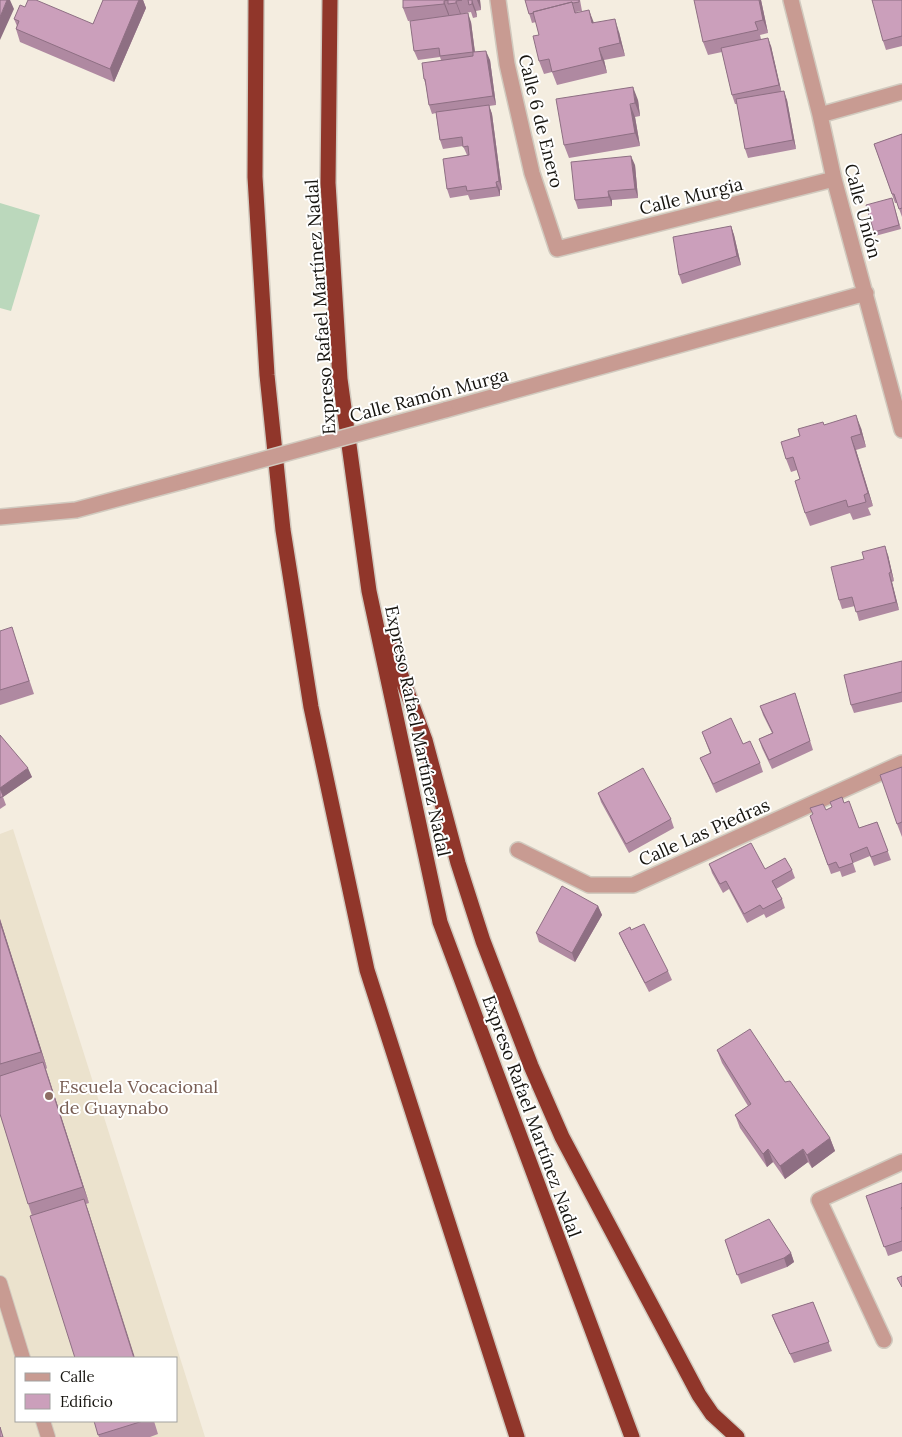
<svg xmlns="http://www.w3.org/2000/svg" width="902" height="1437" font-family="Lora,serif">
<rect width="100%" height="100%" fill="#f4ede0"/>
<path fill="#ebe2cd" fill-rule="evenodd" d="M13 829 205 1437H0V834ZM16 1358H176V1421H16Z"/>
<path fill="#bbd8bc" d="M0 203 40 215 11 311 0 308Z"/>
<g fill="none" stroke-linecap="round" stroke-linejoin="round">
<g stroke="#d1cabf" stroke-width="16">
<path id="lane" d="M0 1283 23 1358
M43 1421 48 1437"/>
</g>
<g stroke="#d1cabf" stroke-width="18">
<path id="street" d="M498 0 507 64 532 173 557 249 834 179
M791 0 820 115 834 179 902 430
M820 115 902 92
M445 410 866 293
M0 517 76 510 184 481
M518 850 589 885H633L902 763
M884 1340 819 1200 902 1162"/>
</g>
<g stroke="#d1cabf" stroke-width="18">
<path id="highway" d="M256 0 255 177 267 375 283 530 311 707 367 970 517 1437
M330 0 328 183 340 379 369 591 440 922 632 1437
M388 640 425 740 458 863 483 941 531 1066 562 1137 699 1395 712 1414 737 1437"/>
</g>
<use href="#lane" stroke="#c89b92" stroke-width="14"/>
<use href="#street" stroke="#c89b92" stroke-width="15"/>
<use href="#highway" stroke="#90362a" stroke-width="15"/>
<g stroke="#d1cabf" stroke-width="18" stroke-linecap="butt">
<path id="street-bridge" d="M184 481 445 410"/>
</g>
<use href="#street-bridge" stroke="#c89b92" stroke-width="15"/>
</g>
<path fill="#af89a1" d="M103 0H143L146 8 114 82 20 42 16 29 17 26 14 19 25 7 93 24Z
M403 0H480L481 10 476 11 477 17 473 18 471 12 461 14 471 22 475 52 490 60 496 105 489 106 492 114 502 190H500V196L470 200 468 195 450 198 447 189 467 155 463 146 443 149 440 140 436 113 432 114 429 105 426 86 424 79 441 60 440 57 418 60 414 51 421 20 408 21 403 8Z
M525 0H580L582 11 576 12V13L594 23 619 32 625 56 604 60 607 73 557 85 552 72 544 74 539 61V35L536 22 532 23Z
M761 0 768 33 760 35 761 39 771 46 781 91 787 100 796 149 748 158 745 149 737 104H735L732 95 722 52 708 55 703 42Z
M902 0V46L886 50 883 41Z
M638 100 640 116 635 117 640 146 569 158 564 145Z
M902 134V217L897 203H895L874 144Z
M635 165 638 198 612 200V206L578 209 575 200Z
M893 202 901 229 875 236 874 232Z
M731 226 734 235 741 265 682 284 679 275Z
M824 425 861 428 866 447 856 450 873 506 868 508 871 515 853 520 850 513 810 526 805 513 800 479 797 470 791 472 786 459 800 436Z
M888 555 894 581 892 582 899 610 859 621 855 606 842 609 839 600Z
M0 631 16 640 34 694 0 705Z
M902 661V702L854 713 851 705Z
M798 702 813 750 772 769 762 748 759 739 772 733 763 715 760 706Z
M702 732 743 744 760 763 763 772 716 793 700 758 710 753Z
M0 735 32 777 3 797 6 805 0 809Z
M902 767V837L897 824Z
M598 793 671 819 674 828 629 853 601 802Z
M844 803 859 828 877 822 891 860 874 866 870 856 853 863 856 872 842 877 840 871 831 874 810 816Z
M709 864 765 869 792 870 795 878 776 889 782 899 785 908 766 918 764 914 747 923 729 889 723 893 712 873Z
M598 906 602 915 575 962 539 942 536 933Z
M0 919 47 1068 46 1069 89 1203 86 1204 90 1216H32L0 1114Z
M631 930 668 971 672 980 649 992 623 942 619 933Z
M717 1050 785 1082 830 1138 835 1151 812 1168 808 1162 785 1179 773 1162 767 1167 740 1128 735 1115 748 1106 722 1063Z
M902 1183V1251L888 1256 866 1196Z
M725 1240 791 1253 794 1262 787 1267 741 1284Z
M813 1302 832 1351 794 1363 775 1323 772 1315Z
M94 1421H154L158 1434 150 1437H99Z"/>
<path fill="#8e6f83" d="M7 0H10L14 9 0 40V17Z
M139 0H143L146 8 114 82 110 69Z
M472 0 476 11 477 17 472 4Z
M477 0H480L481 10Z
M759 0H761L768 33 763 20Z
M444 1 449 14V17L444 4Z
M456 1 461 14V16L456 3Z
M589 10 594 23H592Z
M468 13 471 22 476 61 473 52Z
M615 19 619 32 625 56 620 43Z
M768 38 771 46 782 94 779 85Z
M599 48 604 60 607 73 602 60Z
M486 51 490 60 496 105 493 96Z
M633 87 638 100 640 116 635 103Z
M784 91 787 100 796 149 793 140Z
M630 104 635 117 640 146 635 133Z
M489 105 492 114 502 190 499 181Z
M631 156 635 165 638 198 635 189Z
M496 182 500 190V196L497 187Z
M608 191 612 200V206L609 197Z
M731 226 734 235 741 265 737 256Z
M856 415 861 428 866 447 861 434Z
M851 437 856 450 873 506 868 493Z
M885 546 888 555 894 581 891 572Z
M889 573 892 582 899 610 896 602Z
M28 768 32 777 3 797 0 788Z
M598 906 602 915 575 962 572 953Z
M0 919 47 1068 41 1052 0 922Z
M43 1062 49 1079 89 1203 83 1187Z
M830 1138 835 1151 812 1168 807 1155Z
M768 1149 773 1162 767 1167 763 1154Z
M803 1149 808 1162 785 1179 780 1166Z
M84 1199 90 1216 135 1358H134Z
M791 1253 794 1262 787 1267 784 1258Z"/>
<path fill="#cb9fbb" stroke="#8e6f83" d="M0 0H7L0 17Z
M28 0H36L93 24 103 0H139L110 69 16 29 19 21 14 19 20 5 25 7Z
M403 0H462L456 1V3L448 4V0L444 1V4L403 8Z
M468 0H472V4L469 5Z
M525 0H579V2L573 3 572 2 533 12 534 13 529 14Z
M694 0H759L763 20 755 22 758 30 703 42Z
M872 0H902V36L883 41Z
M572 2 575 13 589 10 592 23 615 19 620 43 599 48 602 60 552 72 549 59 539 61 533 36 539 35 533 12Z
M468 13 473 52 440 56 439 48 414 51 410 21Z
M768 38 779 85 732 95 721 48Z
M486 51 493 96 429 105 425 79H424L422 63 473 56V52Z
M633 87 635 103 630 104 635 133 564 145 556 99Z
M784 91 793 140 745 149 736 99Z
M489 105 499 181 496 182 497 187 467 191 466 186 447 189 443 159 469 155 468 146 463 147 462 137 440 140 436 112Z
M902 134V208L899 209 894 194H892L874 144Z
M631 156 635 189 608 191 609 197 575 200 571 162Z
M892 198 899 225 874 232 866 205Z
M731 226 737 256 679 275 673 237Z
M856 415 861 434 851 437 868 493 864 495 866 502 848 507 846 500 805 513 795 481 800 479 793 457 786 459 781 442 800 436 798 429 823 422 824 425Z
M885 546 891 572 889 573 896 602 856 612 852 597 839 600 831 567 864 559 862 552Z
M12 627 29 681 0 690V631Z
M902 661V692L851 705 844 675Z
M795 693 810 741 769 760 759 739 773 733 760 706Z
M731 718 743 744 750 741 760 763 713 784 700 758 711 753 702 732Z
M0 735 28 768 0 788 3 796 0 798Z
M902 767V822L897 824 880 775Z
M643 768 671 819 626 844 598 793Z
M842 797 844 803 849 801 859 828 877 822 888 851 871 857 867 847 850 854 853 863 839 868 836 862 828 865 810 816 813 814 810 808 823 804 826 810 832 807 830 802Z
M751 843 765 869 785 858 792 870 772 881 782 899 763 909 760 905 744 914 726 881 720 884 709 864Z
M562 886 598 906 572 953 536 933Z
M0 922 41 1052 0 1064Z
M644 924 668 971 645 983 619 933 630 927 631 930Z
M750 1029 785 1082 790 1081 830 1138 807 1155 803 1149 780 1166 768 1149 763 1154 735 1115 751 1104 717 1050Z
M43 1062 83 1187 28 1204 0 1114V1076Z
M902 1183V1207L901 1208 902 1210V1241L884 1247 866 1196Z
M84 1199 134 1358H75L30 1216Z
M769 1219 791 1253 784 1258 737 1275 725 1240Z
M902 1276V1287L897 1278Z
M813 1302 829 1342 790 1354 772 1315Z
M94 1421H143L98 1435Z
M0 1427 3 1437H0Z"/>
<circle fill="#8d6e63" stroke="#fff" stroke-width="2" cx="49" cy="1096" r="5"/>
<g text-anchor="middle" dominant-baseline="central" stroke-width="4" stroke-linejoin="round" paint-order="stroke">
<g font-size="18" fill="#171510" stroke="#fff">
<text transform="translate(541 121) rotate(76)">Calle 6 de Enero</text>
<text transform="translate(691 196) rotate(-14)">Calle Murgia</text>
<text transform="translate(863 211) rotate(75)">Calle Unión</text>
<text transform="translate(320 307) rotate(-94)">Expreso Rafael Martínez Nadal</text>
<text transform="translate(429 395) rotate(-15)">Calle Ramón Murga</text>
<text transform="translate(418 731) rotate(78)">Expreso Rafael Martínez Nadal</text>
<text transform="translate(704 832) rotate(-24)">Calle Las Piedras</text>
<text transform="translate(532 1116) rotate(70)">Expreso Rafael Martínez Nadal</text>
</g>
<g font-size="18" fill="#785e54" stroke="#fff" text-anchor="start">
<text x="59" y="1086">Escuela Vocacional<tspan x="59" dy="21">de Guaynabo</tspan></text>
</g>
</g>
<rect x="15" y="1357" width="162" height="65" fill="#ffffff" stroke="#a2a19f"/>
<rect x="25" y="1373" width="25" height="8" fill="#c89b92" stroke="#a2a19f"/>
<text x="60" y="1382" font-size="15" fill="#171510">Calle</text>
<rect x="25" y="1394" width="25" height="15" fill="#cb9fbb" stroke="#a2a19f"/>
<text x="60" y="1407" font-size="15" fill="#171510">Edificio</text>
</svg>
